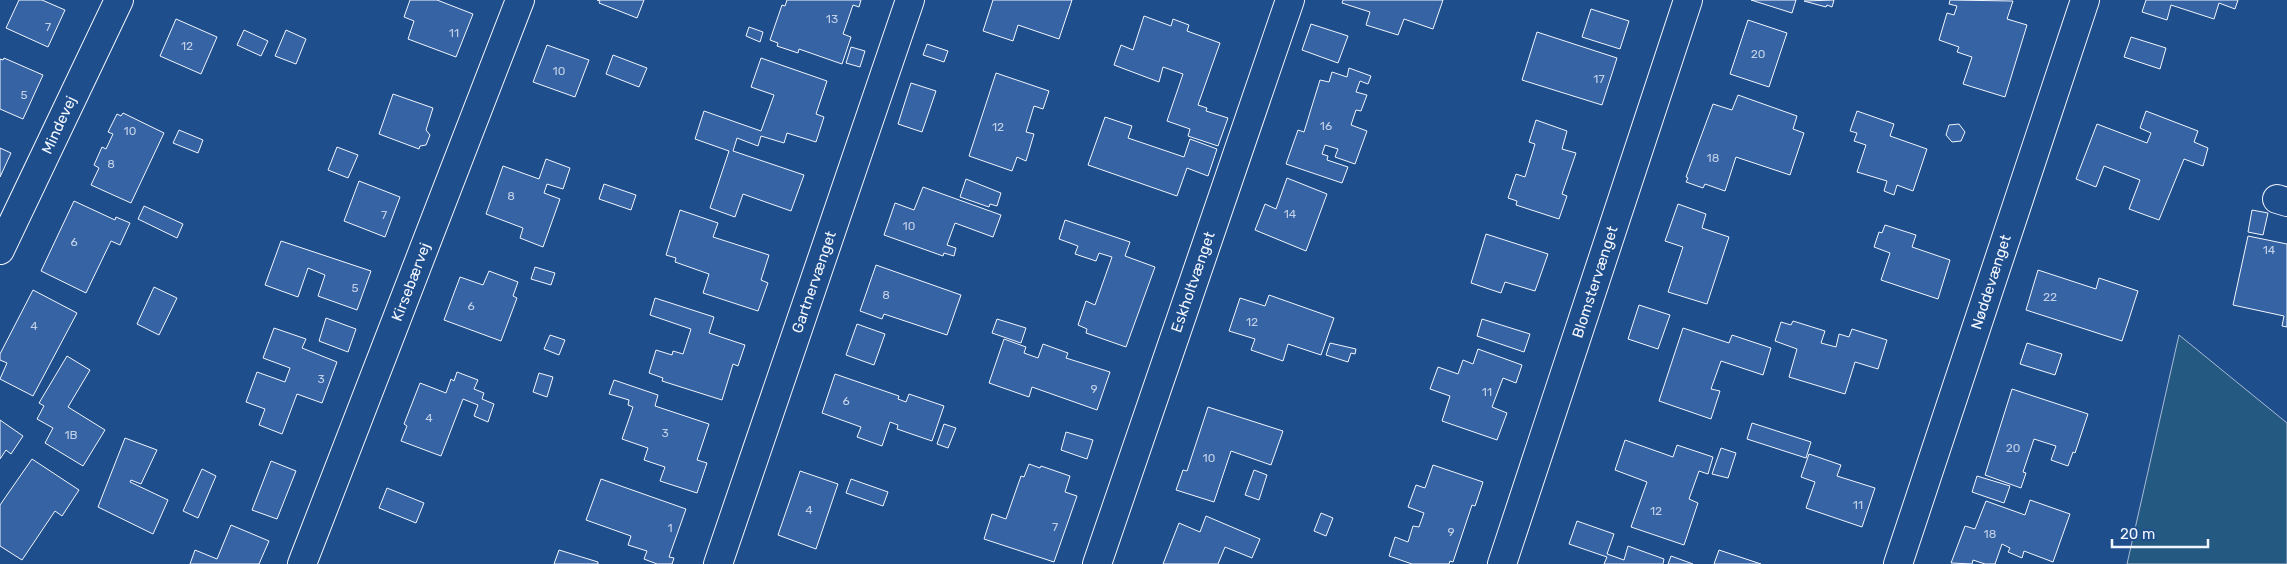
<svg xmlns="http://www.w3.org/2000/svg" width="2287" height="564" font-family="Rubik,sans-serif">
<rect width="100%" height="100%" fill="#1f4e8c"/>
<path fill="#245a82" stroke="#a8bbd7" d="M2179 335 2287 423V564H2127Z"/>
<path fill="#3563a3" stroke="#f2f6ff" d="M19 0H42L65 10 48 47 6 28Z
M410 0H437L473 14 456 57 408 39 414 21 404 17Z
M597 0H644L637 18 599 3 600 1Z
M787 0H861L859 7 853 5 843 34 851 37 842 64 799 49 798 53 777 46 778 43 770 40 782 5 785 6Z
M993 0H1072L1059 39 1018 25 1013 41 983 31Z
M1343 0H1443L1433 29 1404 19 1398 35 1366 25 1370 12 1342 3Z
M1751 0H1796L1792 13Z
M1834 0 1832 7 1827 5 1826 7 1804 1Z
M1950 0 2013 1 2007 19 2027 25 2005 97 1963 84 1972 57 1957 52 1959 47 1939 40 1947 13 1954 15 1957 6 1949 4Z
M2146 0H2238L2235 9 2219 3 2214 19 2171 5 2167 20 2142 12Z
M1591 9 1629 21 1620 49 1582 37Z
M1144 16 1171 26 1173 19 1189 25 1187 31 1220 43 1198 105 1207 108 1206 111 1228 118 1218 146 1188 136 1190 129 1167 121 1183 74 1163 67 1159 82 1114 65 1121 45 1133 50Z
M176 19 217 37 201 74 160 56Z
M1748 20 1787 33 1769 87 1730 74Z
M1311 24 1348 36 1338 63 1302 50Z
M749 27 763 32 760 42 746 36Z
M244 30 268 41 261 56 237 45Z
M286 30 306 39 296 64 275 56Z
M1537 32 1617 58 1602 105 1522 80Z
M2131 37 2166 48 2160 69 2124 57Z
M927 44 948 51 944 62 923 55Z
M547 45 589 60 575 97 533 82Z
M851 47 865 51 860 67 846 63Z
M613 55 647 68 639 87 606 74Z
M4 58 43 75 23 119 0 109V59L3 60Z
M761 58 827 81 816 114 824 117 816 142 787 133 784 143 761 136 758 146 737 138 733 151 804 175 791 211 743 194 735 217 710 208 729 151 695 139 704 111 761 131 774 95 751 87Z
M1349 68 1371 76 1368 84 1360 81 1356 92 1367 95 1361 111 1356 110 1351 125 1367 131 1355 164 1335 157 1338 149 1325 145 1322 154 1328 156 1327 160 1348 167 1342 183 1286 164 1298 130 1304 132 1320 80 1329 82 1332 72 1347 77Z
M996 73 1049 91 1043 109 1034 106 1026 132 1034 134 1026 161 1017 157 1012 171 969 156Z
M911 83 936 91 922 132 898 124Z
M393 94 433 108 426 130 430 135 426 145 420 146 419 149 379 134Z
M1738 95 1797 116 1793 129 1804 133 1790 175 1736 157 1725 191 1705 184 1703 188 1686 182 1688 178 1686 177 1713 104 1732 110Z
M1857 111 1894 124 1890 136 1927 149 1913 191 1897 185 1894 195 1884 191 1887 181 1857 172 1866 145 1854 141 1857 133 1850 131Z
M2146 111 2198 131 2194 142 2208 148 2203 166 2184 159 2159 220 2129 209 2140 180 2104 166 2096 187 2076 179 2097 124 2147 143 2151 133 2140 128Z
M123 113 164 133 131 203 91 185 99 168 94 165 102 147 106 149 113 134 108 132 117 114 121 116Z
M1105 117 1132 126 1128 138 1184 157 1190 139 1217 149 1208 176 1187 168 1177 196 1088 165Z
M1536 120 1567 131 1562 149 1576 153 1562 194 1567 196 1559 219 1516 205 1517 201 1508 198 1516 174 1525 177 1535 144 1529 142Z
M1959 124 1965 132 1961 141 1952 142 1946 135 1949 125Z
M179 130 203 140 198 153 173 143Z
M337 147 358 155 348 178 328 170Z
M0 148 11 153 0 177Z
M546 159 570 168 563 189 547 184 544 193 560 199 543 247 520 238 523 228 486 214 503 166 539 179Z
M1287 178 1327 194 1306 251 1255 230 1265 204 1276 209Z
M966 179 1001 193 997 206 990 204 989 207 960 197Z
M359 181 400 197 385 237 344 221Z
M604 184 636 195 631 210 599 199Z
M923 187 1001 215 993 237 955 223 947 245 956 248 954 256 944 253 943 256 884 235 895 203 914 210Z
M74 201 115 220 116 217 130 223 120 245 111 241 86 293 41 271Z
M1678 204 1706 214 1702 228 1729 237 1707 304 1668 292 1683 247 1665 241Z
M144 206 183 224 177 238 138 219Z
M680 210 718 223 713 237 769 255 761 280 768 283 758 311 703 293 709 274 675 262 676 258 666 255Z
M2252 210 2268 213 2263 235 2248 232Z
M1065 220 1130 242 1125 256 1155 267 1126 347 1086 333 1087 329 1078 325 1086 301 1095 305 1112 257 1099 253 1096 261 1075 254 1078 246 1059 239Z
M1885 225 1916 235 1912 247 1950 260 1938 299 1881 280 1890 253 1874 247 1879 232 1882 233Z
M1486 234 1548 254 1535 291 1505 282 1501 293 1471 283Z
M2248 236 2287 244V327L2282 326 2284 316 2233 305Z
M281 241 371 271 357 310 318 296 325 275 308 268 298 297 265 285Z
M876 265 961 295 947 335 884 314 882 319 860 311Z
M535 267 555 273 551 285 531 279Z
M2038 270 2096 289 2099 278 2138 291 2122 341 2026 310Z
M489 271 518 282 513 296 517 298 501 341 444 320 460 277 483 285Z
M154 287 177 298 159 335 137 324Z
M33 290 77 313 33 396 0 379 7 363 0 360V354Z
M1269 295 1334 318 1321 355 1288 344 1283 361 1251 350 1255 339 1229 331 1240 298 1265 306Z
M655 298 714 317 709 333 745 345 738 366 733 364 722 400 662 381 663 378 649 373 656 350 672 355 673 351 683 354 691 329 650 315Z
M1639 305 1670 315 1658 349 1628 339Z
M326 318 356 329 348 352 319 341Z
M997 319 1026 328 1021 343 992 333Z
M1482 319 1530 334 1524 352 1477 336Z
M1793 321 1825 331 1821 343 1836 347 1839 334 1849 337 1852 329 1887 340 1878 369 1855 362 1845 394 1789 377 1797 349 1775 341 1781 322 1791 325Z
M857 324 885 334 874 365 846 355Z
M274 328 306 339 302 348 337 362 322 403 297 394 282 434 259 425 265 409 246 402 257 372 285 382 290 368 263 358Z
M1683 328 1729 343 1732 335 1771 348 1763 375 1721 361 1711 389 1720 391 1711 419 1659 401Z
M550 335 565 340 559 355 544 349Z
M1004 339 1026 347 1024 353 1038 358 1043 344 1068 353 1066 358 1110 372 1097 410 1032 387 1029 397 989 383Z
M1330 343 1356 349 1355 354 1351 353 1348 362 1326 355Z
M2027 343 2062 354 2055 375 2020 364Z
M1478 349 1522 365 1516 383 1503 378 1492 407 1507 413 1497 440 1442 421 1450 396 1430 389 1438 367 1458 374 1463 360 1473 364Z
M67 356 90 370 68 407 105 430 83 466 45 443 53 428 37 419 44 406 39 403Z
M457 372 478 380 474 389 484 393 482 399 494 404 488 422 474 416 478 405 463 399 441 456 401 441 407 426 404 424 420 383 446 393 451 379 454 381Z
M539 373 553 377 547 397 533 392Z
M835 374 899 396 898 399 906 402 909 394 944 406 932 441 897 429 898 425 890 422 882 446 857 437 861 427 822 413Z
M614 380 658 395 655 406 709 424 697 460 707 463 697 493 660 481 665 467 644 460 648 448 622 439 633 407 628 405 629 400 609 394Z
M2012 389 2088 414 2075 453 2073 452 2068 466 2051 460 2056 446 2034 439 2023 472 2026 473 2021 488 1985 475Z
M1208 407 1283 431 1271 465 1231 451 1214 502 1176 490 1183 470 1187 471Z
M0 420 23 436 11 454 6 450 0 459Z
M1752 423 1811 442 1806 458 1747 439Z
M944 424 956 428 948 448 937 444Z
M1066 432 1093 440 1087 459 1061 450Z
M125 438 157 450 141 484 131 480 130 482 168 500 153 534 98 507Z
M1625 440 1673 457 1677 445 1713 457 1708 474 1699 471 1689 499 1698 503 1684 545 1631 527 1647 482 1615 470Z
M1721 448 1736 453 1728 478 1712 474Z
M1809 454 1841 465 1837 476 1875 488 1862 527 1806 508 1815 482 1801 477Z
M32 459 79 490 62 516 55 511 22 560 0 546V505Z
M271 461 296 471 277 519 252 510Z
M1029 464 1040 468 1041 466 1070 476 1065 492 1077 496 1054 562 984 539 992 514 1006 519 1021 476 1024 477Z
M1433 465 1483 482 1475 506 1472 505 1453 562 1450 561 1449 564H1412L1389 556 1395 537 1408 542 1413 526 1419 527 1424 513 1408 507 1416 485 1425 488Z
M202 469 216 476 198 518 183 511Z
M1254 470 1267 475 1259 500 1245 495Z
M800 471 838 484 816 549 778 535Z
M1977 476 2010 486 2004 503 1972 492Z
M601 479 686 509 669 557 674 558 672 564H657L644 559 647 551 628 545 631 536 586 520Z
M851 479 888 492 883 506 846 493Z
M387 488 424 503 416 523 379 508Z
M2030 500 2070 514 2053 562 2024 551 2022 558 2008 552 2010 548 2002 544 1995 564H1985L1973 560 1972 564 1951 563 1965 526 1975 529 1986 501 2025 515Z
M1321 513 1333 518 1326 536 1314 531Z
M1206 516 1260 539 1252 558 1225 547 1218 564H1163L1179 523 1200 532Z
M1577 521 1614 534 1607 554 1624 560 1628 546 1664 559 1663 564H1604L1607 557 1569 544Z
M231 525 269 541 259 564H190L195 550 217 559Z
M559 550 598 562V564H554Z
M1719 550 1761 564H1714Z
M1671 556 1693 564H1668Z"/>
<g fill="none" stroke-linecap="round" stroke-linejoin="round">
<g stroke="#f2f6ff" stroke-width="30">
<path id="street" d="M2277 199 2287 202
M0 250 119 0
M302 564 520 0
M718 564 910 0
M1097 564 1290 0
M1502 564 1688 0
M1898 564 2085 0"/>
</g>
<use href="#street" stroke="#1f4e8c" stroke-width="28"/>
</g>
<g text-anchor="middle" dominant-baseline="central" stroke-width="4" stroke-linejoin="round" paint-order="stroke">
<g font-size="12" fill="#c3d1e8">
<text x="832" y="19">13</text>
<text x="48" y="27">7</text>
<text x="454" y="33">11</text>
<text x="187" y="46">12</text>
<text x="1758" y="54">20</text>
<text x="559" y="71">10</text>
<text x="1599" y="79">17</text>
<text x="24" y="95">5</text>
<text x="1326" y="126">16</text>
<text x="998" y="127">12</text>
<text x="130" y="131">10</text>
<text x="1713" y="158">18</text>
<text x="111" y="164">8</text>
<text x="511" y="196">8</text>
<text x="1290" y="214">14</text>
<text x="384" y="215">7</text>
<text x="909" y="226">10</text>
<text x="74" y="242">6</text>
<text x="2269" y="250">14</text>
<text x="355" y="288">5</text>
<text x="886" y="295">8</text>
<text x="2050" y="297">22</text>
<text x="471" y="306">6</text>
<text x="1252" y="322">12</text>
<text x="34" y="326">4</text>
<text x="321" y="379">3</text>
<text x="1094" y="389">9</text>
<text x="1487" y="392">11</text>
<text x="846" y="401">6</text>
<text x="429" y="418">4</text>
<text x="665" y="433">3</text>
<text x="71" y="435">1B</text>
<text x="2013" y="448">20</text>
<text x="1209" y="458">10</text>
<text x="1858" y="505">11</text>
<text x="809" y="510">4</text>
<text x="1656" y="511">12</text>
<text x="1055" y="527">7</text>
<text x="670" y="528">1</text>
<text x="1451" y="532">9</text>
<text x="1990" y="534">18</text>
</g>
<g font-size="15" fill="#f2f6ff" stroke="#1f4e8c">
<text transform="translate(59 125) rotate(-65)">Mindevej</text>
<text transform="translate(411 282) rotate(-69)">Kirsebærvej</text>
<text transform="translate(814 282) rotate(-71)">Gartnervænget</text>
<text transform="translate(1193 282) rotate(-71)">Eskholtvænget</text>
<text transform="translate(1595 282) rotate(-72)">Blomstervænget</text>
<text transform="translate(1991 282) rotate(-72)">Nøddevænget</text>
</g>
</g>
<path d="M2112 539v8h96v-8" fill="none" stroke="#f2f6ff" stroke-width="2.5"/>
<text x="2120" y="539" font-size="15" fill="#f2f6ff" stroke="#1f4e8c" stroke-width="4" paint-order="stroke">20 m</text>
</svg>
